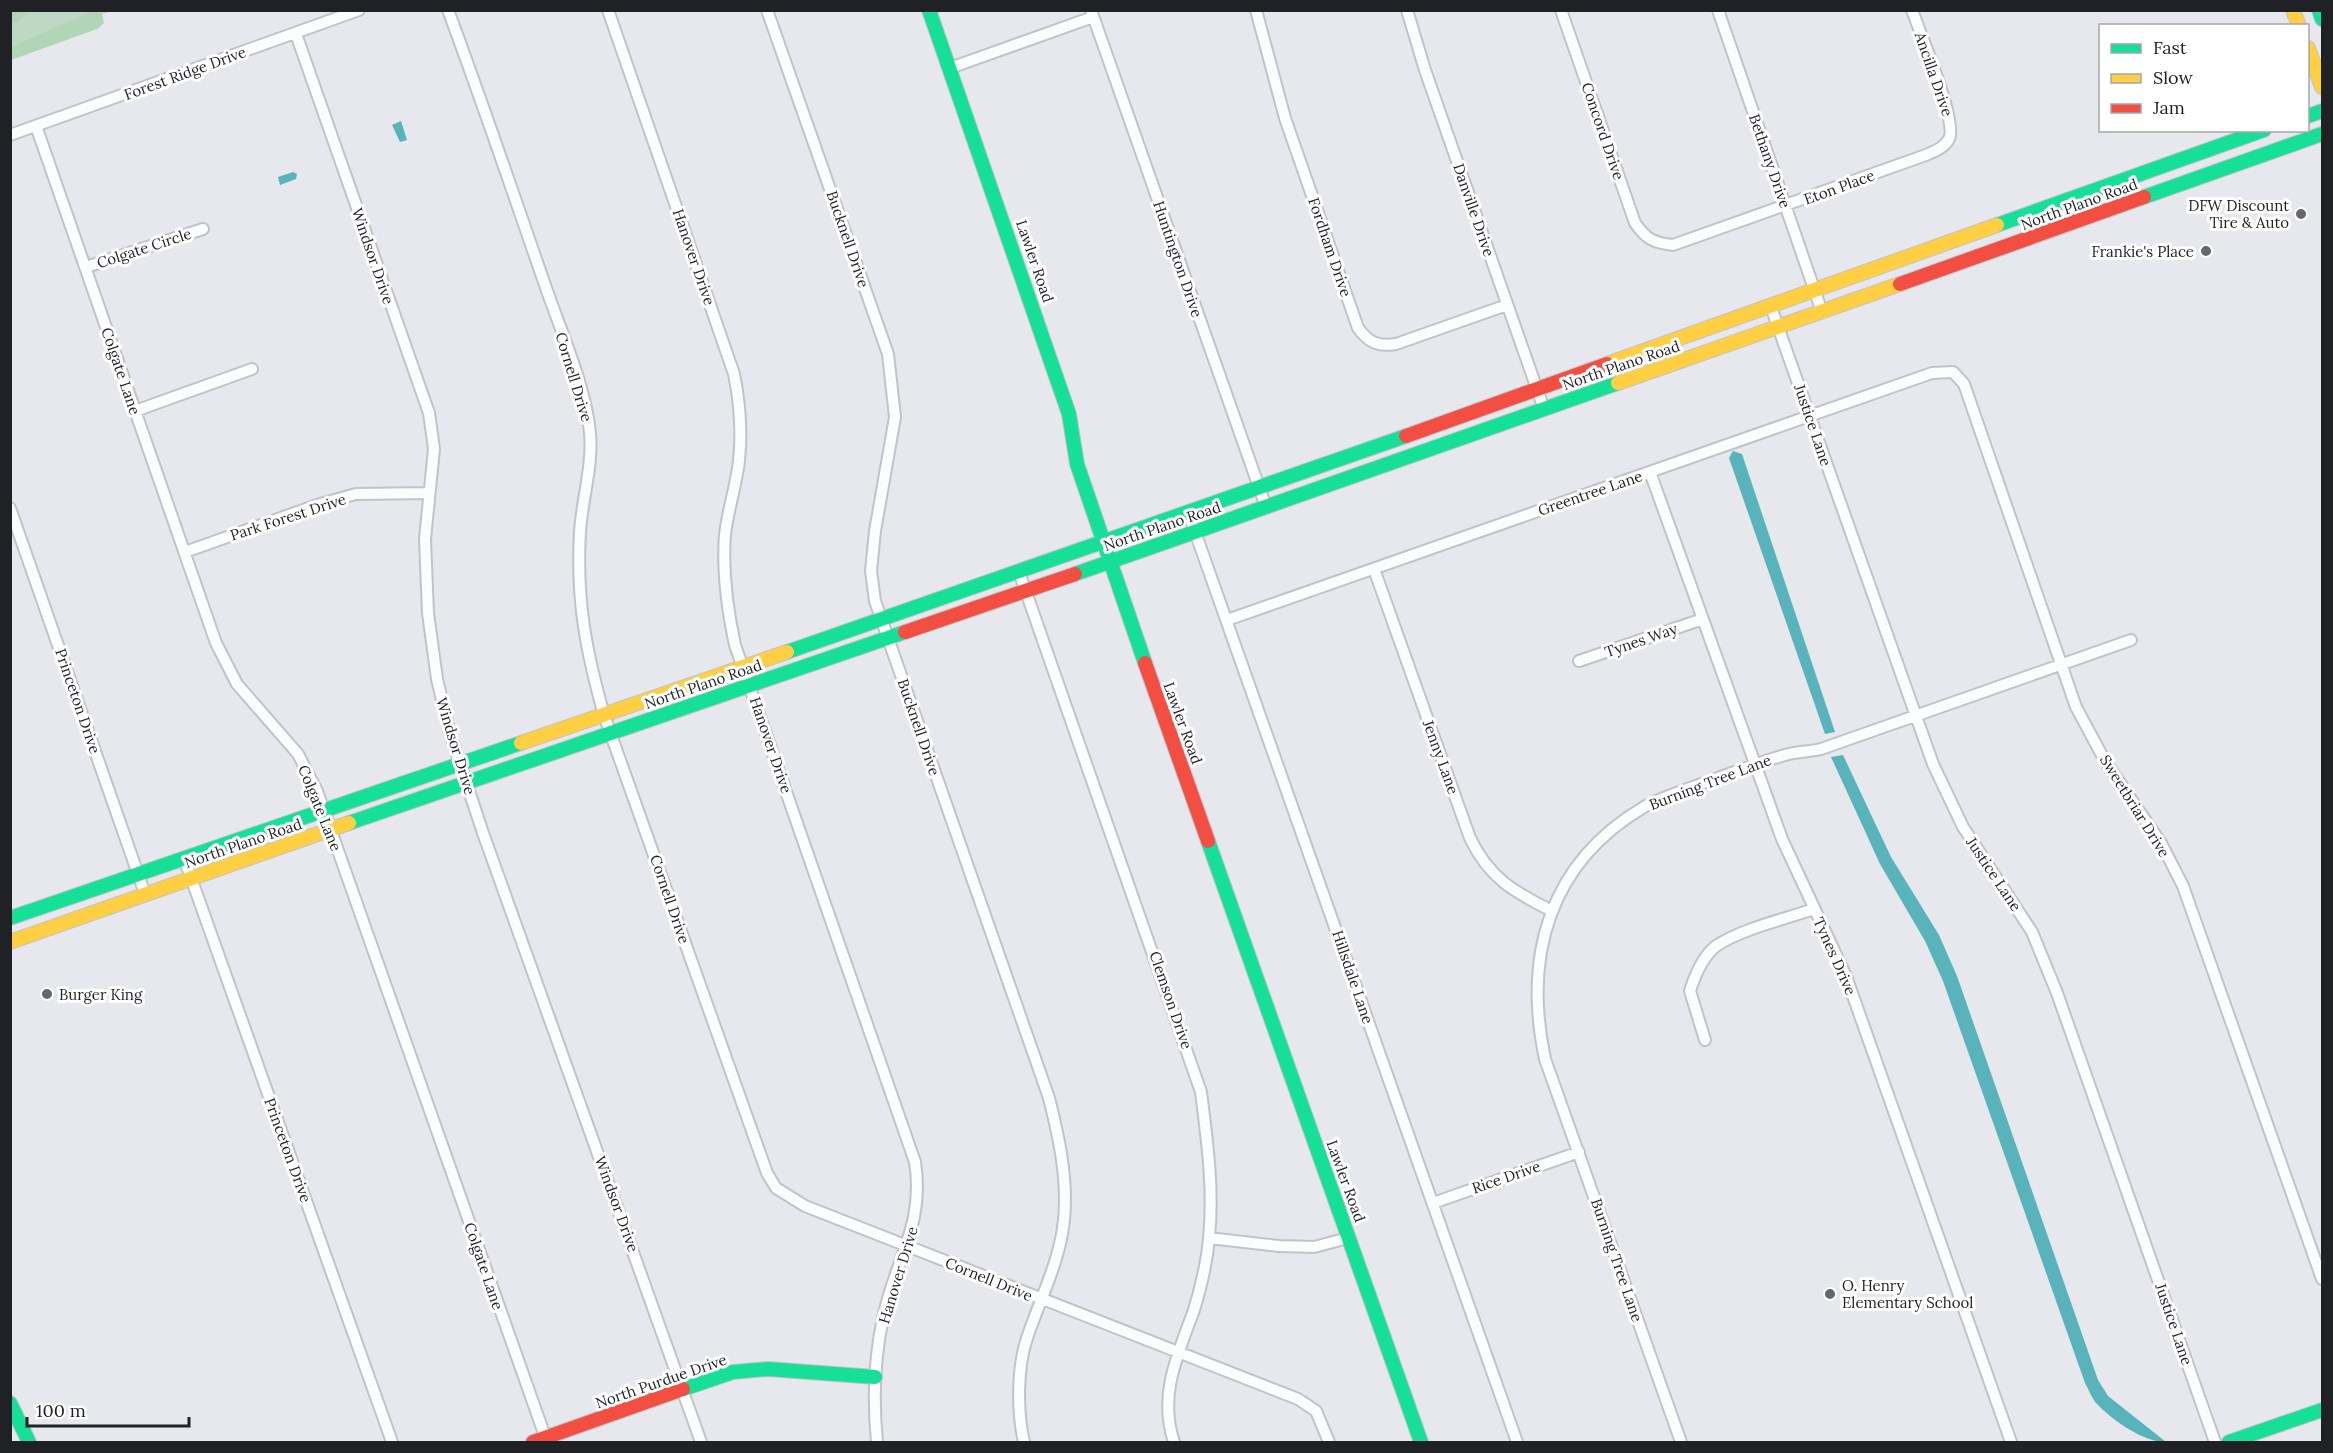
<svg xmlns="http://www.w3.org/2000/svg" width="2333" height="1453" font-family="Lora,serif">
<rect width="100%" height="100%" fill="#e6e8ee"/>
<path fill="#bed8c3" d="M11 11H111L11 49Z"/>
<path fill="#b2d4b7" d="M10 11 11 10 30 11 16 23 11 21Z
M93 11 102 14 104 23 97 29 11 60V47Z"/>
<path fill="#59b3bb" d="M401 121 407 140 400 142 392 125Z
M293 172 297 174 296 179 280 185 278 177Z
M1733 451 1742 454 1835 732 1825 734 1729 458Z
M1843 755 1891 857 1939 935 1957 976 2098 1380 2108 1396 2166 1442C2145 1443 2112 1420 2097 1404 2092 1399 2089 1390 2085 1383L1943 981 1925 941 1880 864 1831 757Z"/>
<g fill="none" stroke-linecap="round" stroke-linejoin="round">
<g stroke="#c2c3c8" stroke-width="14">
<path id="street" d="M448 10C482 101 513 193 545 285 560 329 586 387 590 433 593 466 582 499 580 532 576 600 586 651 604 715L767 1173 776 1188 805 1206 1298 1399 1316 1411 1329 1442
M608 10 734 374C740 403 742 431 739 461 736 486 728 510 725 534 722 572 727 608 735 645L915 1162C925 1225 895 1260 883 1318 874 1359 873 1401 877 1442
M767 10 888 354 895 417 875 531 871 571 875 601 1049 1098C1059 1138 1068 1178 1064 1220 1060 1261 1040 1299 1027 1338 1017 1368 1017 1412 1024 1442
M1091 10 1266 507
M1256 10 1285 118 1358 328C1368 342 1378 347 1396 344L1507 305
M1407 10 1425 70 1544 409
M1561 10 1635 223C1646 239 1654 243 1673 245L1926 155C1935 151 1944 148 1949 139 1958 122 1920 33 1912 10
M1718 10 1822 312
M296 34 429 413 434 449 425 539 428 613 437 679 449 730 483 833 701 1442
M950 68 1093 17
M36 126 216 643 237 684 298 754 317 791 547 1442
M10 135 359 10
M86 267 203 229
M1771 307 1933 764 1963 827 2032 932 2057 993 2215 1442
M135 411 252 369
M1650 472 1782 839 1846 976 2011 1442
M10 508 145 894
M1188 512 1517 1442
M185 552 320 504 356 494 429 493
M1374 569 1470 838C1489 878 1514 892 1552 911
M1019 572 1201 1092C1207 1140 1214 1189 1209 1238 1207 1262 1201 1287 1194 1310 1178 1354 1158 1395 1174 1442
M1227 620 1932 373 1953 372 1964 384 2076 707 2105 761 2161 843 2183 886 2322 1279
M1579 661 1703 619
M184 858 392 1442
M1705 1040 1690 991C1695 975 1702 957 1716 946 1741 929 1785 919 1814 909
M1433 1203 1579 1152
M1209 1238 1279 1246 1314 1247 1348 1238
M1681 1442 1545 1059C1523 956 1549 863 1644 807 1658 799 1675 794 1690 788 1722 777 1753 764 1785 755 1797 751 1809 752 1821 749L2131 640"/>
</g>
<g stroke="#c2c3c8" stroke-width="16">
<path id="fast" d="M929 10 1069 414 1077 464 1145 663
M2319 10 2322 19
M2308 116 2322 111
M2144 197 2322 134
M1997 225 2264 130
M1075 574 1618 383
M787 652 1406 436
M349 823 905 632
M1208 841 1421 1442
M10 918 521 743
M683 1389 733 1372 768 1369 875 1377
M10 1403 29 1442
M2229 1442 2322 1410"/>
</g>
<g stroke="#c2c3c8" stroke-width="16">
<path id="slow" d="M2293 10 2299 26
M2308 48 2322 87
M1607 364 1997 225
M1618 383 1900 284
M521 743 787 652
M10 942 349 823"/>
</g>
<g stroke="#c2c3c8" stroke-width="16">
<path id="jam" d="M1900 284 2144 197
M1406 436 1607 364
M905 632 1075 574
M1145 663 1208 841
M533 1442 683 1389"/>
</g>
<use href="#street" stroke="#fbfcfc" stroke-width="10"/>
<use href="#fast" stroke="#16e098" stroke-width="14"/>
<use href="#slow" stroke="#ffcf43" stroke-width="14"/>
<use href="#jam" stroke="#f24e42" stroke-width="14"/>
</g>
<g fill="#65676b" stroke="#fff" stroke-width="2">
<circle cx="2301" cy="214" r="6"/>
<circle cx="2206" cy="251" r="6"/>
<circle cx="47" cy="994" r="6"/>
<circle cx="1830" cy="1294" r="6"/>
</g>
<g text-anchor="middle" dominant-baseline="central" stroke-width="6" stroke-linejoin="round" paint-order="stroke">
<g font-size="15" fill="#1f2125" stroke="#fff">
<text transform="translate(185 73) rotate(-20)">Forest Ridge Drive</text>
<text transform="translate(1934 74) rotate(71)">Ancilla Drive</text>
<text transform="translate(1603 131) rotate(71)">Concord Drive</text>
<text transform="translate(1770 161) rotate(71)">Bethany Drive</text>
<text transform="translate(1839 187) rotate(-20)">Eton Place</text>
<text transform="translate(2079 204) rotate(-20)">North Plano Road</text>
<text transform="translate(1474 210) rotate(71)">Danville Drive</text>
<text transform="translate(848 239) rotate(71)">Bucknell Drive</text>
<text transform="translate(1330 247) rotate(71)">Fordham Drive</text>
<text transform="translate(144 248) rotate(-18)">Colgate Circle</text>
<text transform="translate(373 256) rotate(71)">Windsor Drive</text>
<text transform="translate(694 257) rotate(71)">Hanover Drive</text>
<text transform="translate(1178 259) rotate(71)">Huntington Drive</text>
<text transform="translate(1035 261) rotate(71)">Lawler Road</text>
<text transform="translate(1621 365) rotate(-19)">North Plano Road</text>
<text transform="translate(121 371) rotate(71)">Colgate Lane</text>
<text transform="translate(574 377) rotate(73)">Cornell Drive</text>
<text transform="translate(1813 425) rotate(71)">Justice Lane</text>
<text transform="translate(1590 493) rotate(-19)">Greentree Lane</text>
<text transform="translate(288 517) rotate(-18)">Park Forest Drive</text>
<text transform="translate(1162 526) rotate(-19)">North Plano Road</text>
<text transform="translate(1641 640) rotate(-19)">Tynes Way</text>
<text transform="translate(703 684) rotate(-19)">North Plano Road</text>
<text transform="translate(78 701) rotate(71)">Princeton Drive</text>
<text transform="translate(1183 723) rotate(70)">Lawler Road</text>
<text transform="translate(919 727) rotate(71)">Bucknell Drive</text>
<text transform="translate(771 745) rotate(71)">Hanover Drive</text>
<text transform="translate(456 746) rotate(73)">Windsor Drive</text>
<text transform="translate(1441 757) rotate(70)">Jenny Lane</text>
<text transform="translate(1710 782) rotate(-21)">Burning Tree Lane</text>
<text transform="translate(2135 806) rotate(58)">Sweetbriar Drive</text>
<text transform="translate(320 808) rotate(68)">Colgate Lane</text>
<text transform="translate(243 843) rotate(-19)">North Plano Road</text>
<text transform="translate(1994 874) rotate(56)">Justice Lane</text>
<text transform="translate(670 899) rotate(71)">Cornell Drive</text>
<text transform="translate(1835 956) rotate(66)">Tynes Drive</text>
<text transform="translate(1353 977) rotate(71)">Hillsdale Lane</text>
<text transform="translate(1171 1000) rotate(71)">Clemson Drive</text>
<text transform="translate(288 1150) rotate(70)">Princeton Drive</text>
<text transform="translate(1506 1177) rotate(-19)">Rice Drive</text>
<text transform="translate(1346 1181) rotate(70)">Lawler Road</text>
<text transform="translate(617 1204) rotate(70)">Windsor Drive</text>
<text transform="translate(1617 1260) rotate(71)">Burning Tree Lane</text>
<text transform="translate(484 1266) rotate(71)">Colgate Lane</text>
<text transform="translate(898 1275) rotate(-73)">Hanover Drive</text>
<text transform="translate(989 1279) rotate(22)">Cornell Drive</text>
<text transform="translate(2174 1324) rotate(71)">Justice Lane</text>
<text transform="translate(661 1381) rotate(-19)">North Purdue Drive</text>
</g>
<g font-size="15" fill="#1f2125" stroke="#fff" text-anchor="end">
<text x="2289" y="205">DFW Discount<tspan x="2289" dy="17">Tire &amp; Auto</tspan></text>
<text x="2194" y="251">Frankie's Place</text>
<text x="59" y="994" text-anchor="start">Burger King</text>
<text x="1842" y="1285" text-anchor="start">O. Henry<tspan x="1842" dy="17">Elementary School</tspan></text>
</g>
</g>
<rect width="2333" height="1453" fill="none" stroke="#1f2125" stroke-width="24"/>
<rect x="2099" y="24" width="210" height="108" fill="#ffffff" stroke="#a5a6a8" stroke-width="1.5"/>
<rect x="2111" y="44" width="30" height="9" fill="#16e098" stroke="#a5a6a8" stroke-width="1.5"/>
<text x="2153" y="54" font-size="18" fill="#1f2125">Fast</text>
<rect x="2111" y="74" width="30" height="9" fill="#ffcf43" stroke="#a5a6a8" stroke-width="1.5"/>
<text x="2153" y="84" font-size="18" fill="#1f2125">Slow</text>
<rect x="2111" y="104" width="30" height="9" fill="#f24e42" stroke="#a5a6a8" stroke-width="1.5"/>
<text x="2153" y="114" font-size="18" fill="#1f2125">Jam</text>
<path d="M27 1417v9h162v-9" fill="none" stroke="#1f2125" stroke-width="3"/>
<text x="36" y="1417" font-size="18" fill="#1f2125" stroke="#ffffff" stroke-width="4.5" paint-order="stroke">100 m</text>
</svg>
